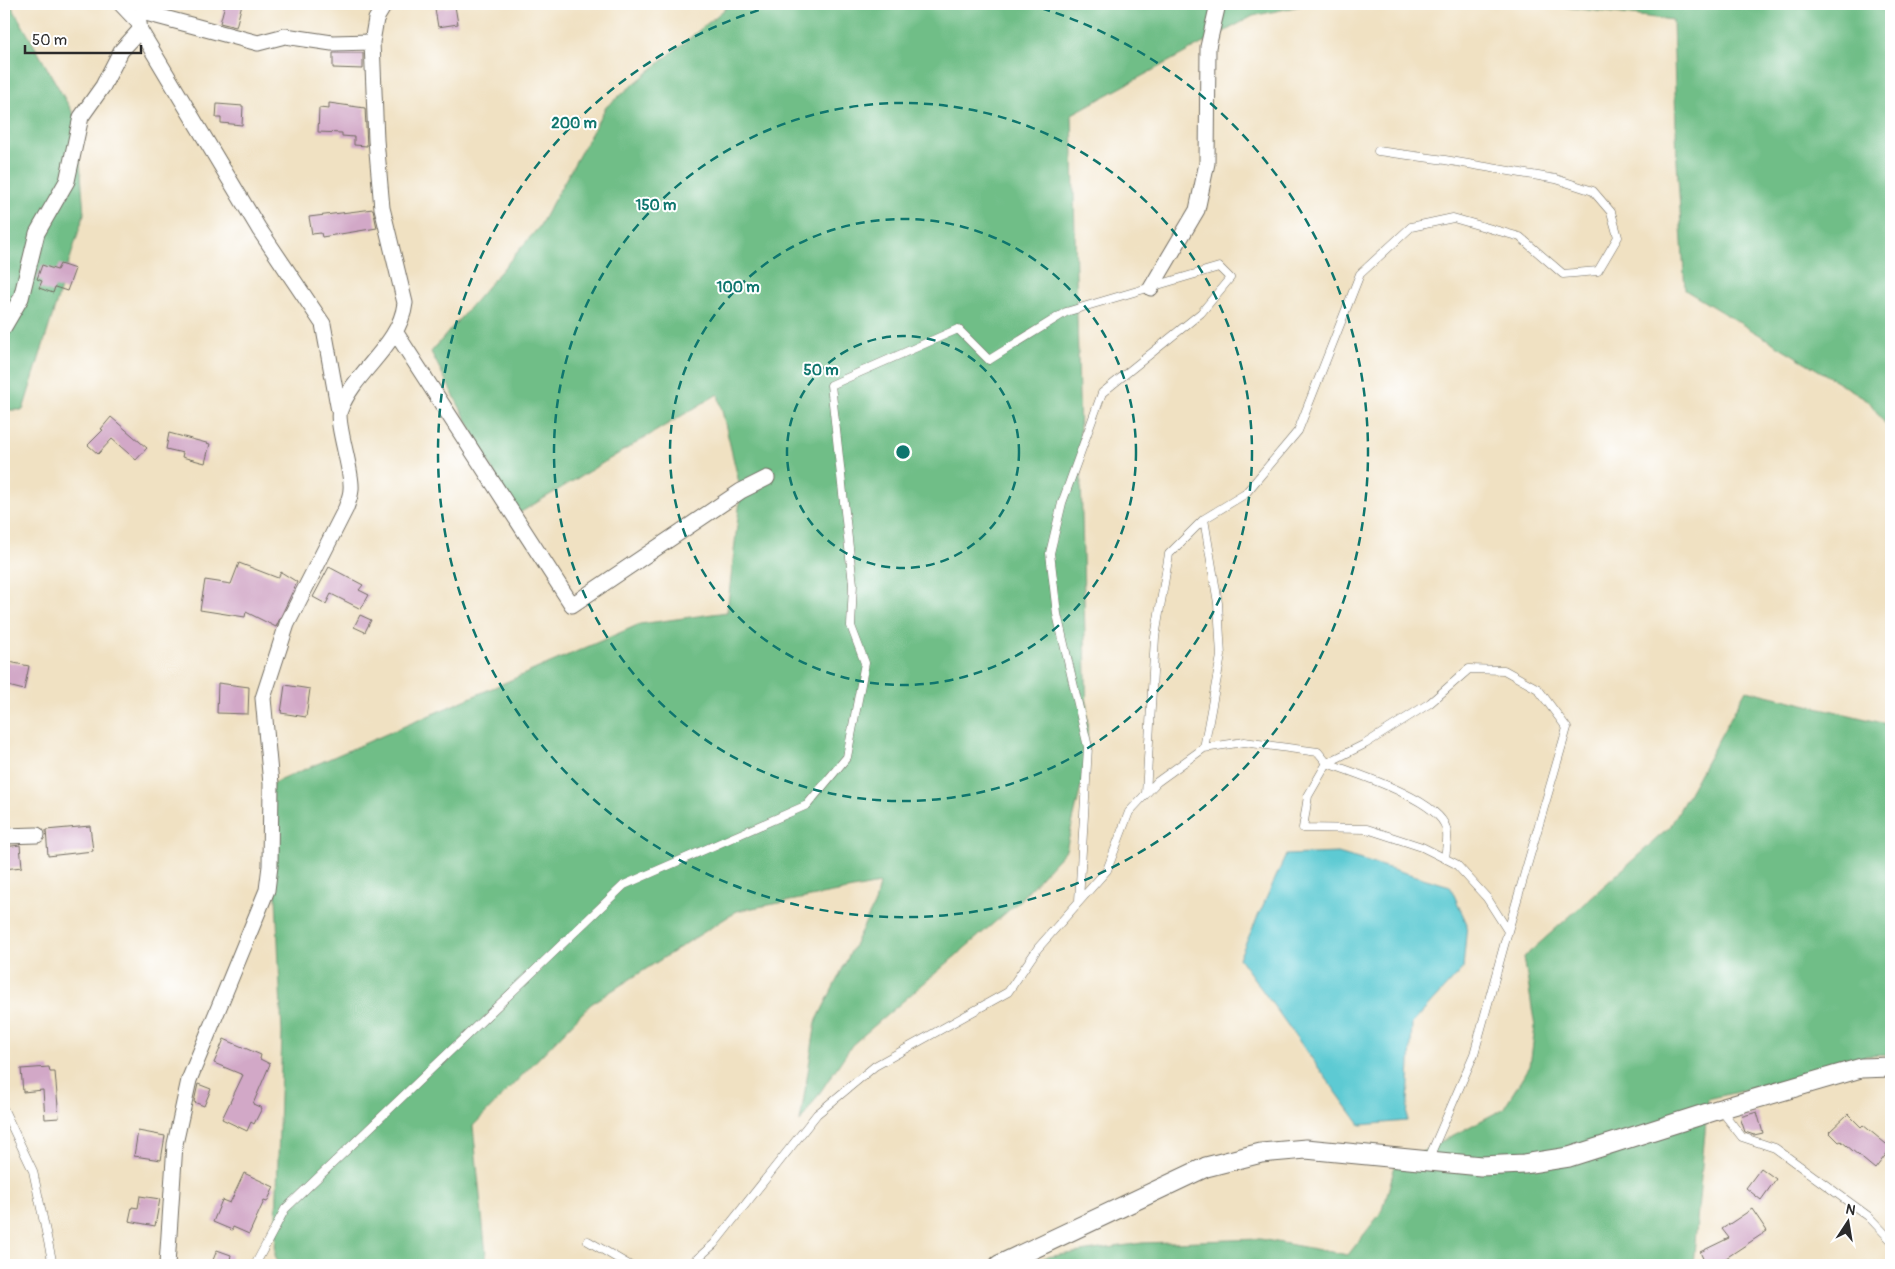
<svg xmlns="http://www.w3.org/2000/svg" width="1895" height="1269" font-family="Pangolin,sans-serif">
<rect width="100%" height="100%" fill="#fff"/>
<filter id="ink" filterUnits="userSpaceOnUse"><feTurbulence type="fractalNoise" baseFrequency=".02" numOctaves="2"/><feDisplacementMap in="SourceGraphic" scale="10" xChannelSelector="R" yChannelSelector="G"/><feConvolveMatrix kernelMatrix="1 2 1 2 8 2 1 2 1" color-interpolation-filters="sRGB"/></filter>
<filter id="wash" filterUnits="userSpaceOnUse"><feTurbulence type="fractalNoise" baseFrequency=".0096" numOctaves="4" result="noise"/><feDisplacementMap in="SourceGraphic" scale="20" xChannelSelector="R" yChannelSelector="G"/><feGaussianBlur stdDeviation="1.12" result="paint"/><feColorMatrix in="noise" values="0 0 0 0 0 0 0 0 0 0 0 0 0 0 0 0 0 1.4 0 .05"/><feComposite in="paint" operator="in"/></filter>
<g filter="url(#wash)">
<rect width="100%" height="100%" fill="#f0e1c2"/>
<path fill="#6fbe87" stroke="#4d7459" d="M4 4 12 7 77 120 84 214 23 410H4Z
M731 4H1309L1253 16 1072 114 1088 757 1066 850 1016 904 852 1045 800 1122 816 1022 875 903 879 884 737 911 591 1004 473 1126 487 1265H279L275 1255 282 1033 271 784 640 624 727 612 741 491 718 394 516 515 431 352 539 227 606 107Z
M1539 4H1891V432L1868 400 1685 290 1677 162 1673 20Z
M1746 690 1891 725V1055L1866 1056 1822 1072 1708 1099 1693 1265H1028L1046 1257 1142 1243 1260 1239 1348 1255 1383 1210 1395 1166 1503 1109 1530 1066 1535 1027 1524 957 1670 827Z"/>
<path fill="#5dcad3" stroke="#447a7f" d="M1338 853 1450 886 1467 924 1463 968 1412 1024 1407 1121 1360 1125 1239 958 1286 855Z"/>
<g id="blocks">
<path fill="#d2a8c7" d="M225 4H242L236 27 220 23Z
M455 6 458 24 438 27 435 9Z
M333 53H363V69L333 68Z
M329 103 365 108 367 146 354 145V137L342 136V133L318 132 319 108 329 109Z
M217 104 243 106 242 125 221 123V118H216Z
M373 209 377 228 322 237 321 233 312 234 309 217Z
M60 264 75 269 67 291 55 287 53 293 39 288 42 281 37 279 42 265 57 270Z
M111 417 147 448 136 460 112 439 98 454 88 445 103 430 101 429Z
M169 433 210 444 205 463 182 457 183 453 166 449Z
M239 563 278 578 281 572 297 582 276 627 246 612 245 617 200 610 205 580 231 584Z
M329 567 363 585 359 590 369 595 361 609 331 594 326 604 313 597Z
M360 615 371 620 365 632 354 627Z
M4 661 29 666 24 690 4 685Z
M218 683 249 687 248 714 217 713Z
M285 685 310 689 306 717 281 713Z
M90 826 93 851 48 856 46 830Z
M20 845 22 867 4 869V847Z
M224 1039 261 1055 260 1059 270 1064 253 1104 262 1108 254 1124 251 1122 247 1131 222 1119 243 1075 214 1063Z
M49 1067 50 1072H55L59 1118 45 1119 43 1090 23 1092 21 1069Z
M198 1084 211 1089 204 1106 194 1102Z
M1757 1112 1763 1133 1754 1135 1745 1132 1740 1117Z
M1848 1114 1861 1127 1863 1125 1891 1148 1875 1169 1841 1141 1839 1142 1829 1132Z
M138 1131 165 1136 161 1160 134 1156Z
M1761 1168 1776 1179 1761 1200 1746 1188Z
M244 1173 274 1187 267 1202 264 1201 249 1234 233 1227 232 1230 213 1222 222 1200 230 1203Z
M140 1196 160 1199 155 1226 129 1221 132 1207 138 1208Z
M1752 1209 1767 1231 1726 1258 1730 1265H1706L1700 1252 1729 1238 1722 1229Z
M217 1250 231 1255 229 1265H211Z"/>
</g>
</g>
<g filter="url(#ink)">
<use href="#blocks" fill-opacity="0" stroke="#706b60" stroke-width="1"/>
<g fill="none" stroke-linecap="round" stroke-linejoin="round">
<g stroke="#706b60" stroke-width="9">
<path id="service" d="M1204 519 1218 603 1221 656 1204 748
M1327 763 1365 744 1430 703 1469 669 1504 670 1538 689 1567 728 1508 931
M1327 763C1354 773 1438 799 1446 828 1449 836 1446 849 1445 858
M1146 794 1155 637 1169 554 1204 519 1245 494 1298 431 1360 274 1411 227 1453 218 1520 237 1563 274 1598 271 1618 237 1611 212 1593 191 1556 179 1445 160 1378 151
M4 1110 33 1171 53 1265
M1721 1110 1742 1137 1775 1148 1868 1216 1891 1240
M588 1241 629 1265
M255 1265 285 1209 624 885 807 805 847 757 865 663 851 626 853 584 831 385 958 329 989 360 1066 312 1219 267 1230 278 1201 313 1102 393 1062 503 1050 553 1057 614 1088 747 1079 901
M690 1265 714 1244 817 1114 875 1066 1008 992 1038 948 1107 870 1129 812 1157 782 1204 748 1244 742 1318 752 1327 763 1308 796 1303 828 1367 829 1422 847 1456 864 1487 898 1508 931 1474 1054 1428 1160"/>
</g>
<g stroke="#706b60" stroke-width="17">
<path id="minor" d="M142 12 258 43 285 36 332 43 372 42
M140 30 259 229 323 324 339 411
M1151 288 1197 210 1207 163 1208 47 1218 4
M4 327 21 298 37 233 67 181 81 117 103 86 121 51 140 30 139 23 121 4
M396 333 572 605 741 491 767 478
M4 836 37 835
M167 1265 175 1144 189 1080 267 890 270 866 271 784 263 698 287 624 346 508C348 502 351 495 351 489 353 472 335 422 340 410 355 370 400 346 405 303L382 208 376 140 372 42 376 19 385 4"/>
</g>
<g stroke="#706b60" stroke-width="21">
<path id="tertiary" d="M999 1265 1206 1167 1261 1153 1306 1149 1481 1166 1524 1164 1569 1157 1720 1109 1861 1068 1891 1067"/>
</g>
<use href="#service" stroke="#fff" stroke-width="8"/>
<use href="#minor" stroke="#fff" stroke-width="15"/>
<use href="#tertiary" stroke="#fff" stroke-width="19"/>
</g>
</g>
<g fill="none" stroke="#0f766e" stroke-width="2.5" stroke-dasharray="9 6">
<circle cx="903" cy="452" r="116"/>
<circle cx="903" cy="452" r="233"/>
<circle cx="903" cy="452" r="349"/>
<path d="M1027 4A465 465 0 1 1 779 4"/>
</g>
<circle cx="903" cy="452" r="8" fill="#0f766e" stroke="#fff" stroke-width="2.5"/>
<g font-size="15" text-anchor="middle" font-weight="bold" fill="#0f766e" stroke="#fff" stroke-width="4" stroke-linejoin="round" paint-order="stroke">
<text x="574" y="128">200 m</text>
<text x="656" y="210">150 m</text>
<text x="738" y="292">100 m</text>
<text x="821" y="375">50 m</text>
</g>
<rect width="1895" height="1269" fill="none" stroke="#fff" stroke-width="20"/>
<g transform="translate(1848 1222) rotate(12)" stroke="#ffffff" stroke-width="4" paint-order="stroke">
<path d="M0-4L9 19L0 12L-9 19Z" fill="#2b2b2b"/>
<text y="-8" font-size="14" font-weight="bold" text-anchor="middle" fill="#2b2b2b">N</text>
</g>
<path d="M25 45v8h116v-8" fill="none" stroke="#2b2b2b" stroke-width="2.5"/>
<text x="32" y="45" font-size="15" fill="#2b2b2b" stroke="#ffffff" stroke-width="4" paint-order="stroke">50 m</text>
</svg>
